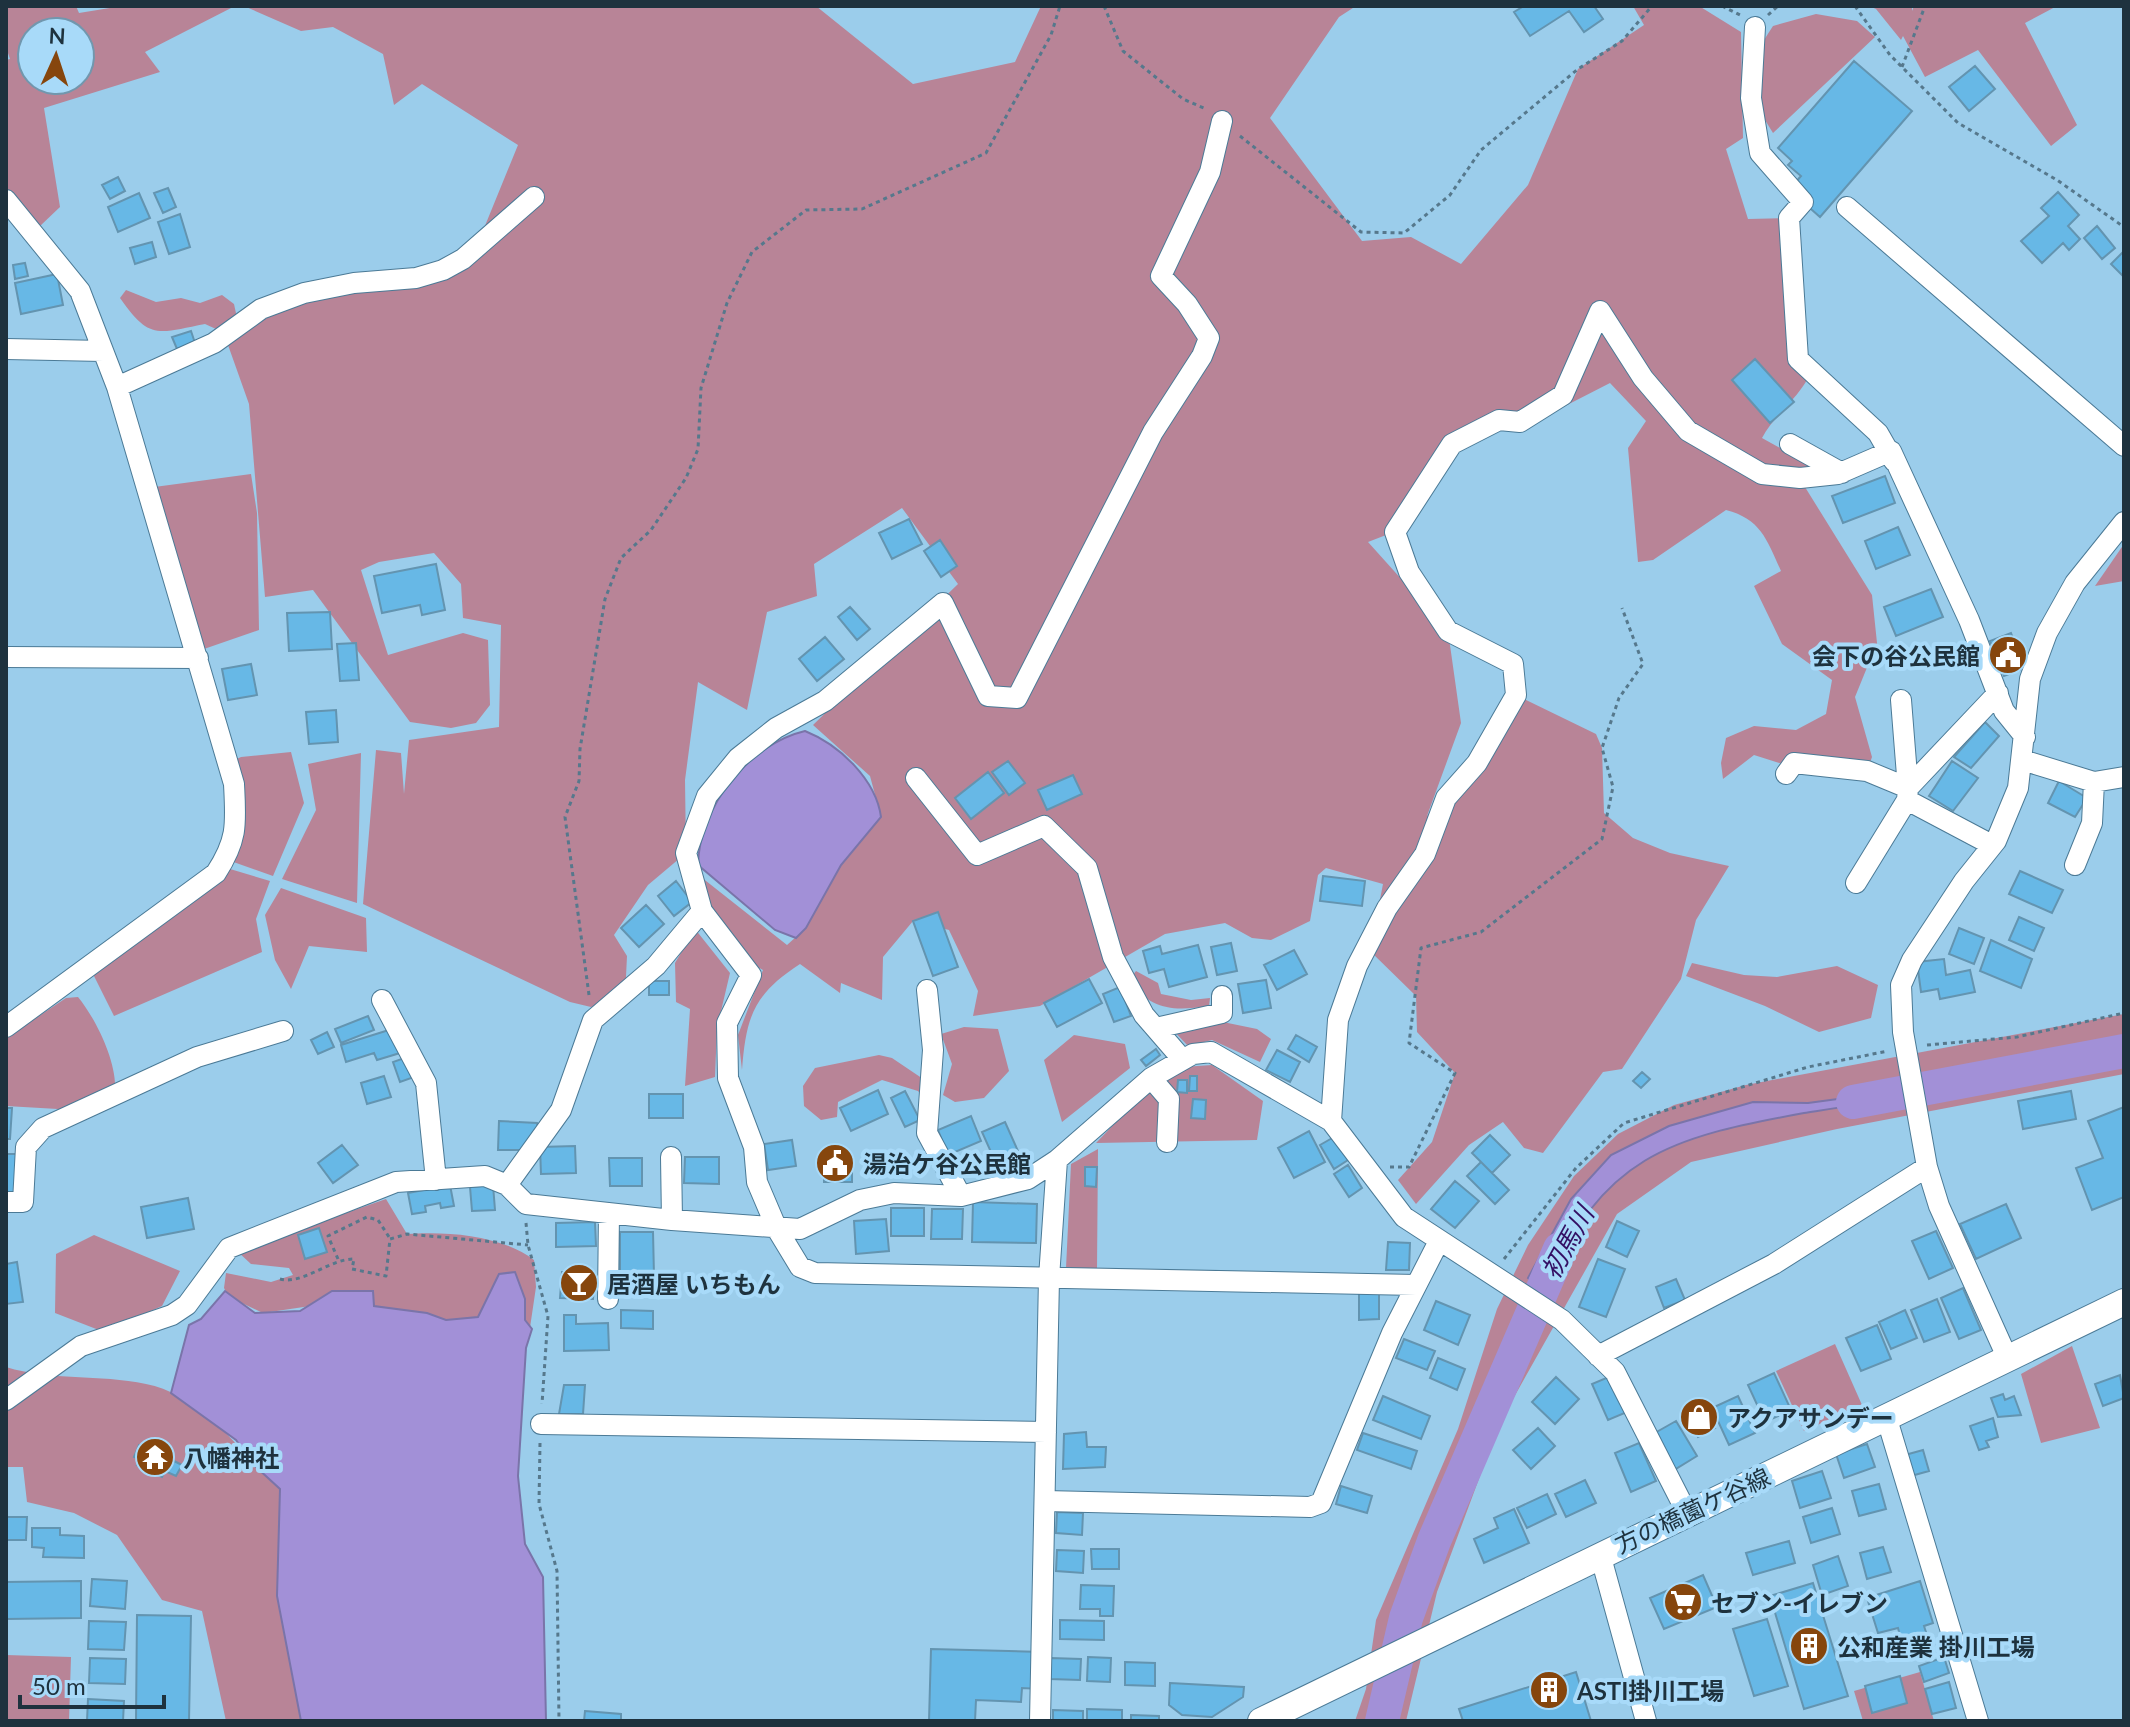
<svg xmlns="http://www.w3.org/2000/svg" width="2130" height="1727" font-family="Lato,'Noto Sans JP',sans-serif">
<rect width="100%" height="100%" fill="#9bcdeb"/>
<path fill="#b88497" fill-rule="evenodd" d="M6 6H76L79 13 122 6H235L145 52 160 72 44 108 60 207 39 227 6 193V60L10 59 6 47ZM32 32H80V80H32Z
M244 6H816L913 84 1015 62 1041 6H1356L1339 17 1270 118 1362 241 1411 237 1461 264 1528 185 1578 69 1644 25 1633 6H1699L1741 32 1743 138 1726 149 1748 219 1789 218 1807 380C1794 402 1774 416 1762 438L1822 471 1800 479 1872 595 1877 643 1855 697 1872 757 1867 771 1802 770 1754 755 1723 779 1721 763 1726 738 1754 726 1796 730 1826 714 1832 680 1782 644 1754 586 1781 571C1767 540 1761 519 1726 510L1653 560 1638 562 1628 448 1646 421 1610 383 1530 424 1466 429 1399 530 1368 542 1448 631 1461 723 1427 816 1516 695 1596 734 1602 748 1604 813 1633 838 1670 853 1729 866 1696 920 1681 979 1622 1069 1603 1072 1543 1153 1524 1148 1503 1122 1469 1145 1416 1204 1398 1180 1432 1142 1455 1073 1417 1032 1416 996 1370 951 1383 884 1326 868 1318 875 1310 921 1271 940 1252 938 1225 923 1165 934 1040 1006 973 1016 978 991 949 930 913 921 883 957 882 1000 841 983 840 993 800 964C754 994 746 1016 742 1070L738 1035 763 970 736 955 703 923 701 877 787 945 806 928 805 908 881 817 870 776 813 725 958 584 902 508 814 564 817 596 767 612 747 710 698 682 685 780 686 853 648 885 614 935 627 956 625 997 591 1007 570 1002 363 904 376 750 401 753 404 794 409 740 499 727 501 625 463 618 461 584 434 553 379 562 361 570 388 655 463 633 488 640 490 705 476 723 451 728 410 722 313 590 265 597 249 404 228 345 279 309 469 265 518 145 422 84 394 105 383 54 333 27 301 31Z
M1869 6H1912V11L1914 6H2057L2025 23 2077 125 2051 146 1978 50 1925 77 1903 36 1901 40 1876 9Z
M1816 14 1857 21 1875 37 1773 133C1744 87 1742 72 1773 26Z
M126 290 156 302 181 298 200 303 222 295 234 304 237 318 216 329 205 324C158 333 150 341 120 298Z
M251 474 257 513 259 630 204 649 147 488Z
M2124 544V581L2095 586Z
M291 752 304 803 273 876 225 859 242 842 228 763 241 757Z
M361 753 357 903 282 879 316 810 308 764Z
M220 866 270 881 256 919 262 952 114 1016 89 966Z
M281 888 366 918 367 952 309 946 291 989 275 960 265 915Z
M695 929 730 973 717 1028 715 1077 685 1086 690 1009 676 1002 675 963Z
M1692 963 1744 975 1777 977 1837 966 1878 985 1871 1018 1819 1032 1765 1006 1686 976Z
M1136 971 1158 983 1161 994 1191 1000 1210 998 1209 1006C1174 1011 1151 1011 1129 980Z
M78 997C96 1019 117 1062 115 1090L75 1110 6 1106V1038L66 998Z
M2124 1014V1074L1837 1129 1691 1162 1617 1214 1500 1422 1437 1592 1406 1721H1355L1366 1689 1376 1620 1458 1429 1497 1309 1528 1245 1574 1176 1618 1134 1674 1105 1746 1085Z
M1218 1021 1257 1029 1271 1039 1260 1062 1212 1040 1188 1046 1172 1029Z
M964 1027 998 1029 1009 1071 984 1098 955 1102 943 1095 952 1064 941 1034Z
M1074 1035 1125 1044 1130 1068 1062 1122 1044 1060Z
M879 1055 892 1058 935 1087 940 1108 932 1110 918 1091 882 1080 838 1102 837 1117 821 1120 804 1106 803 1086 815 1068Z
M1212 1065 1263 1101 1257 1140 1096 1143 1168 1068Z
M1098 1149 1097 1268H1066L1071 1164Z
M386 1199 407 1234C447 1231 501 1235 534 1260L536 1287 528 1341 324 1304 263 1313 229 1297 224 1288 226 1273 271 1282 293 1275 289 1268 251 1264 237 1251Z
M94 1235 180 1271 162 1306 104 1332 55 1313 56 1254Z
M1835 1344 1862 1405 1804 1431 1776 1371Z
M2072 1346 2100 1428 2041 1443 2021 1374Z
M6 1367C51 1381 99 1374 146 1384 205 1396 239 1452 280 1489L277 1596 301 1721H226L202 1611 162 1600 117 1535 74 1513 27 1502 23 1467H6Z
M6 1655 71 1657 69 1721H6Z
M1920 1672 1934 1721H1863L1854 1691Z"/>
<path fill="#a290d7" stroke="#7a74a9" stroke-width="2" d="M805 731C840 745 876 780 881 817L841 865 806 928 796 938 775 930 698 865C699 807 749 744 805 731Z
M1897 1091 1899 1093C1868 1104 1836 1108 1804 1113 1667 1138 1603 1156 1544 1291L1528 1278 1571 1199 1611 1155 1669 1126 1753 1102 1808 1103Z
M515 1272 525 1299V1320L532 1329 526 1348 518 1476 525 1544 543 1577 546 1721H301L277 1596 280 1489 255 1466 236 1440 171 1393 189 1325 201 1319 225 1291 255 1313 300 1311 332 1291H373L374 1306 427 1313 446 1320 478 1317 499 1274Z"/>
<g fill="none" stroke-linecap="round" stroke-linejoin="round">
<path stroke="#a290d7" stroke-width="34" d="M1853 1102 2124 1051
M1382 1721 1406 1618 1434 1541 1560 1249"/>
</g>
<path fill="#67b8e6" stroke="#6394b0" stroke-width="2" d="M1524 6H1594L1603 19 1584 32 1569 11 1530 36 1514 12Z
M1854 61 1912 111 1820 217 1803 202 1795 183 1801 176 1788 165 1792 161 1778 148Z
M1975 66 1995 89 1969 111 1949 87Z
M118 177 125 191 110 199 102 185Z
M168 188 176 207 163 213 154 193Z
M2058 192 2079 215 2068 226 2080 239 2069 250 2063 243 2042 263 2021 241 2049 216 2041 208Z
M139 193 150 218 118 232 108 207Z
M180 214 190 247 169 254 158 222Z
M2097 226 2115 248 2102 259 2084 238Z
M152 242 156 257 135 264 130 248Z
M2124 251V277L2111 264Z
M25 263 28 276 15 279 13 265Z
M57 274 63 305 21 314 15 283Z
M191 331 195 343 177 349 172 337Z
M1755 359 1794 402 1770 423 1732 380Z
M1885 476 1895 503 1843 523 1832 496Z
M909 519 922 544 892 559 879 533Z
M1898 527 1910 555 1876 569 1865 541Z
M940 540 957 566 941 577 924 551Z
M436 564 445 610 422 615 420 605 382 613 374 576Z
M1931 589 1943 617 1896 636 1884 607Z
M850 607 870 629 857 640 838 617Z
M330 612 332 649 289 651 287 613Z
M2011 633 2025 668 2004 676 1990 641Z
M825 637 844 659 817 681 799 659Z
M356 643 359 680 340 681 337 644Z
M251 664 257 695 228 700 222 669Z
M336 710 338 742 309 744 306 712Z
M1985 722 1999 736 1971 768 1954 757Z
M1008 761 1025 783 1009 795 992 772Z
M1952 761 1978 778 1953 811 1929 796Z
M988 772 1004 793 971 819 955 798Z
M1073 775 1082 794 1047 810 1038 790Z
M2059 781 2087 798 2075 817 2048 803Z
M2020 871 2063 890 2052 913 2009 894Z
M1323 876 1365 881 1362 906 1320 901Z
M676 881 692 902 674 916 658 896Z
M646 905 664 924 639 947 621 928Z
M938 912 958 967 933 976 913 921Z
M2019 917 2044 928 2034 951 2009 940Z
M1959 928 1984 938 1974 964 1949 954Z
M1991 940 2032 959 2021 988 1980 971Z
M1231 943 1237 971 1217 975 1211 947Z
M1198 945 1207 977 1169 987 1164 969 1149 973 1143 951 1160 946 1162 954Z
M1294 950 1307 974 1277 990 1264 965Z
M1944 959 1946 975 1970 970 1975 992 1940 999 1938 989 1921 992 1917 962Z
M1089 979 1102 1003 1057 1027 1044 1003Z
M1266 980 1271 1008 1243 1013 1238 984Z
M649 981H669V995H649Z
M1120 987 1131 1016 1114 1022 1103 994Z
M368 1016 374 1030 341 1043 335 1029Z
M392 1029 400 1053 377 1060 374 1053 346 1062 341 1045Z
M327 1032 334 1047 318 1054 311 1040Z
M1296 1035 1317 1047 1309 1062 1288 1049Z
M1156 1049 1160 1055 1146 1066 1141 1060Z
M1277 1050 1300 1062 1290 1082 1266 1070Z
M410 1056 417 1076 400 1082 393 1062Z
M1642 1072 1650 1079 1641 1088 1633 1081Z
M384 1076 391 1097 367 1104 361 1083Z
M1190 1076H1197V1091H1189Z
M1178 1080H1187V1093L1177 1092Z
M878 1090 888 1114 851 1131 840 1108Z
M905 1091 920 1120 905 1127 891 1098Z
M2071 1091 2076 1119 2023 1129 2018 1101Z
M649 1094H683V1118H649Z
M1193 1099 1206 1100 1205 1119 1191 1118Z
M2124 1107V1197L2092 1210 2076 1168 2103 1158 2088 1121Z
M6 1108H12L10 1139H6Z
M971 1116 981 1141 948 1155 938 1130Z
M499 1121 537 1123 539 1136 531 1150H498Z
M1005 1122 1022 1160 999 1170 982 1132Z
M1309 1131 1325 1162 1294 1178 1278 1148Z
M1490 1135 1510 1155 1492 1173 1472 1153Z
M1334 1137 1348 1160 1334 1169 1320 1145Z
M792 1140 796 1166 768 1170 764 1144Z
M342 1145 358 1165 333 1183 318 1163Z
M575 1146 576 1173 541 1174 540 1147Z
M6 1154H18L16 1195 6 1194Z
M685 1157H719V1184L684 1183Z
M824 1157H845V1170H852V1182H824Z
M609 1158H642V1186H610Z
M1481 1162 1509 1190 1495 1204 1467 1176Z
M1348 1165 1362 1188 1349 1197 1334 1174Z
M1085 1167H1097L1096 1187 1085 1186Z
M1455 1181 1479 1201 1455 1228 1431 1209Z
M450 1185 454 1206 441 1208 440 1203 425 1206 426 1212 412 1214 408 1193Z
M493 1185 495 1210 472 1211 470 1187Z
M188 1198 194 1229 147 1238 141 1207Z
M973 1202 1037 1204 1036 1243 972 1242Z
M2006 1204 2021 1238 1976 1259 1960 1224Z
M891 1208H924V1236H891Z
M932 1209H963L962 1239H931Z
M886 1219 889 1251 856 1254 854 1221Z
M1617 1221 1639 1231 1627 1257 1606 1247Z
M595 1222 596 1246 556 1247V1223Z
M319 1228 327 1252 305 1259 298 1235Z
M1936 1231 1953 1268 1929 1279 1912 1241Z
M620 1232H653L654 1276H620Z
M1388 1242 1410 1243 1409 1270H1386Z
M1598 1259 1625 1269 1606 1317 1579 1307Z
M17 1262 23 1302 6 1304V1264Z
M562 1272 595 1274 593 1299 560 1298Z
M1676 1279 1685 1300 1664 1308 1656 1287Z
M1963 1288 1981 1330 1959 1339 1941 1298Z
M1379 1291V1319L1359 1320V1292Z
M1937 1299 1950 1332 1924 1342 1911 1310Z
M1436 1301 1470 1315 1458 1345 1424 1330Z
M621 1310 653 1311V1329L621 1328Z
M1905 1310 1917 1338 1891 1349 1879 1322Z
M564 1315H576V1324L608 1323 609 1350 564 1351Z
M1877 1325 1891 1359 1861 1371 1846 1338Z
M1404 1339 1435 1351 1427 1370 1396 1358Z
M1438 1358 1465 1369 1457 1390 1430 1378Z
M1774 1373 1791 1410 1765 1422 1748 1385Z
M2120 1375 2124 1398 2103 1406 2095 1384Z
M1611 1376 1627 1412 1608 1420 1592 1384Z
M1556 1377 1579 1399 1555 1424 1532 1402Z
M564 1385H585L583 1414H559Z
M2003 1394 2005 1400 2014 1396 2021 1415 1998 1417 1991 1398Z
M1383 1396 1430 1416 1421 1439 1373 1420Z
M1738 1396 1755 1433 1729 1445 1712 1408Z
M1703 1403 1715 1428 1698 1437 1685 1412Z
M1993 1418 1998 1437 1986 1441 1989 1447 1979 1450 1970 1426Z
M1676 1421 1697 1456 1674 1470 1653 1434Z
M1538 1428 1555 1446 1531 1469 1513 1450Z
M1086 1432 1087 1447H1106L1105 1467 1063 1469 1064 1434Z
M1363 1433 1417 1451 1411 1469 1357 1450Z
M148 1442 173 1453 170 1459 182 1465 176 1476 165 1471 162 1477 137 1465 140 1459 134 1457 139 1445 145 1448Z
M1639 1443 1656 1481 1631 1492 1615 1453Z
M1867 1444 1875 1467 1844 1478 1836 1454Z
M1923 1450 1929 1471 1911 1476 1905 1455Z
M1822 1471 1831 1498 1800 1508 1792 1481Z
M1585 1480 1596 1503 1566 1517 1555 1494Z
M1879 1484 1886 1509 1859 1516 1852 1491Z
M1341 1486 1372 1496 1367 1513 1336 1504Z
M1547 1494 1556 1514 1527 1528 1517 1508Z
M1832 1508 1840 1534 1811 1543 1803 1517Z
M1514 1509 1529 1543 1484 1563 1474 1539 1498 1528 1494 1518Z
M1057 1512 1083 1513 1082 1535 1056 1533Z
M6 1517H27L26 1540H6Z
M32 1528H60V1535L84 1536V1558L43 1557 44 1548 32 1547Z
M1789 1541 1795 1563 1753 1575 1746 1553Z
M1883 1547 1891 1572 1867 1579 1860 1553Z
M1091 1549H1119V1569H1092Z
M1057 1550 1084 1551 1083 1573 1056 1571Z
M1838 1556 1848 1586 1822 1595 1813 1565Z
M1703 1575 1717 1607 1664 1629 1650 1598Z
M92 1579 127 1581 125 1609 90 1606Z
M81 1581V1618L6 1619V1582Z
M1920 1581 1933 1623 1924 1626 1932 1651 1906 1659 1898 1628 1878 1633 1867 1598Z
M1813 1583 1848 1696 1804 1709 1770 1596Z
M1081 1585 1114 1586 1113 1616H1100V1609H1080Z
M137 1615 191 1616 189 1721H136Z
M1767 1619 1788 1686 1754 1696 1733 1629Z
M1060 1620 1104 1621V1640L1060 1639Z
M89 1621 126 1622 124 1650 88 1649Z
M931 1649 1042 1652 1040 1689 1022 1688 1021 1702 976 1700 975 1721H929Z
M1088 1657 1111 1658 1110 1682 1087 1681Z
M1944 1657 1949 1673 1924 1682 1919 1666Z
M90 1658 126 1659 125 1684 89 1683Z
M1050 1658 1081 1659 1080 1680 1050 1679Z
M1125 1662 1155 1663V1686L1125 1685Z
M1576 1672 1591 1721H1463L1459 1709Z
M1900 1676 1907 1703 1872 1713 1865 1686Z
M1949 1682 1956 1708 1932 1714 1925 1689Z
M1170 1683 1244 1687 1243 1697 1212 1717 1182 1715 1169 1705Z
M88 1699 124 1701 123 1721H87Z
M1087 1709 1122 1710V1721H1087Z
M1053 1710 1083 1711V1721H1053Z
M585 1711 621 1714V1721H584Z
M1131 1715 1159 1716V1721H1131Z"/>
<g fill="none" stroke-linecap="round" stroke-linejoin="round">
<g stroke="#4b7a96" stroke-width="22">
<path id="minor" d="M1755 27 1751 98 1760 153 1803 202 1789 218 1798 359 1878 433 1894 461
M1222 121 1210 172 1161 276 1187 304 1209 338 1202 356 1153 432 1017 698 988 696 943 603 825 701 776 728 738 758 707 796 686 853 702 911 751 975 727 1023 728 1078 754 1147 757 1182 777 1229 800 1267 815 1273 1416 1285
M6 200 80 291 117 387 234 784C236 824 238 839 216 873L6 1027
M1847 207 2124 446
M6 349 103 351
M117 387 214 343 261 309 304 293 354 283 416 278 443 270 463 259 534 197
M1790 444 1842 473
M6 657 198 658
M2022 760 2094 782 2124 777
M1786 774 1794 763 1867 771 1908 788 1901 700
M916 778 977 855 1044 826 1087 868 1113 957 1144 1015 1183 1060
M1992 845 1907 800 1908 788 1998 693
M2075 865 2092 823 2094 782
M1856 883 1907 800
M927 990 933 1050 927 1133 961 1196
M382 1000 426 1083 436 1180
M1156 1028 1222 1013V996
M1151 1078 1169 1099 1167 1142
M1331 1121 1338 1020 1357 966 1387 908 1425 854 1446 798 1477 763 1516 695 1513 664 1448 631 1409 572 1395 532 1452 444 1499 420 1520 422 1563 395 1600 311 1643 378 1688 431 1762 474 1800 478 1838 474 1891 451 1969 620 2004 711 2025 737
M671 1157 672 1220
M507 1185 561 1110 593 1020 656 966 702 911
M6 1202H23L26 1147 43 1128 197 1057 283 1031
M608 1299 609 1213
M1598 1356 1774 1264 1927 1167
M2007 1357 1939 1206 1927 1167 1903 1032 1901 985 1912 960 1964 881 1996 841 2018 788 2030 679 2047 633 2075 583 2124 522
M6 1400 81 1346 172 1315 187 1305 229 1248 396 1182 485 1176 507 1185 526 1204 672 1220 800 1229 860 1200 894 1193 961 1196 1028 1179 1057 1160 1151 1078 1193 1054 1211 1052 1331 1121 1404 1217 1562 1320 1615 1372 1687 1513
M1886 1416 1978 1721
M541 1424 1046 1432
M1045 1501 1310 1507 1321 1503 1392 1333 1439 1241
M1600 1554 1646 1721
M1040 1721 1049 1278 1057 1160"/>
</g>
<g stroke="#4b7a96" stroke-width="28">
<path id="major" d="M1261 1721 2124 1302"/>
</g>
<path stroke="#56788c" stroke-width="3" stroke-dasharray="4 4" stroke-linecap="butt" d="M1104 6 1123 51 1183 99 1206 109
M1722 6 1740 15
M1855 6 1890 55 1958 123 2057 180 2124 227
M1768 15 1778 6
M1902 67 1925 6
M1240 136 1361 232 1404 233 1450 195 1481 150 1578 69 1622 41 1652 6
M589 995 565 817 579 781 580 749 605 599 621 558 651 530 686 478 698 449 701 388 727 303 752 252 806 210 862 209 986 153 1051 35 1060 6
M1927 1045 2017 1037 2124 1013
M1390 1167H1409L1455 1073 1409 1043 1421 948 1481 932 1602 839 1613 787 1602 748 1619 698 1643 664 1622 608
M526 1223 528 1245 548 1316 542 1404
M338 1259 328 1236 367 1217 378 1220 389 1237
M1504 1259 1576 1168 1624 1123 1808 1067 1888 1051
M280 1279C303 1285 329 1259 354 1259L352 1269 386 1276 390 1239 407 1234 528 1245
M540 1443 539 1504 557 1571 559 1721"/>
<use href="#minor" stroke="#fff" stroke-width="20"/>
<use href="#major" stroke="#fff" stroke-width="26"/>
</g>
<defs>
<g id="civic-disc" transform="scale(2)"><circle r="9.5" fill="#86460d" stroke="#a8daf9"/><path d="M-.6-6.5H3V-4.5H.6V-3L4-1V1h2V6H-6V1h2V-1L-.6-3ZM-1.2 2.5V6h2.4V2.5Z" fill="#fff"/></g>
<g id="bar-disc" transform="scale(2)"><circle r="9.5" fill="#86460d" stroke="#a8daf9"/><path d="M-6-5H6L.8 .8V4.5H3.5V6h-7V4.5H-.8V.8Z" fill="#fff"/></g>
<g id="shop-disc" transform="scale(2)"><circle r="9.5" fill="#86460d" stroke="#a8daf9"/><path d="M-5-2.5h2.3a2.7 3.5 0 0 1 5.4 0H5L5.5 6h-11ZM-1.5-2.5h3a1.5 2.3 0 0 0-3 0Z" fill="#fff"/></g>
<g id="temple-disc" transform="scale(2)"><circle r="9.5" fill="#86460d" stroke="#a8daf9"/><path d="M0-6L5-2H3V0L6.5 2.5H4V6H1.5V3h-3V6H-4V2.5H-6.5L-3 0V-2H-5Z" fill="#fff"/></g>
<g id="supermarket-disc" transform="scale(2)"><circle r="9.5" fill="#86460d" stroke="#a8daf9"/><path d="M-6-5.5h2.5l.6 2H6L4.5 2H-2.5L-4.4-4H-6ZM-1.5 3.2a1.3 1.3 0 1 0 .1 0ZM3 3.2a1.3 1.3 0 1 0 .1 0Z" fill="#fff"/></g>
<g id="building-disc" transform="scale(2)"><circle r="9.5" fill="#86460d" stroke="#a8daf9"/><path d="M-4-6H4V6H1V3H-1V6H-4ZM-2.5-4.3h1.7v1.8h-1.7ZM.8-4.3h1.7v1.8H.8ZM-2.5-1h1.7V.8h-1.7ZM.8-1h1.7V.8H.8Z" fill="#fff"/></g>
</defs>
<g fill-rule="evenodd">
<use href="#civic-disc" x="2008" y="655"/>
<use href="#civic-disc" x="835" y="1163"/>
<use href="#bar-disc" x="579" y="1283"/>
<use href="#shop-disc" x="1699" y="1417"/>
<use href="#temple-disc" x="155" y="1457"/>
<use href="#supermarket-disc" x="1683" y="1602"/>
<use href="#building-disc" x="1809" y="1646"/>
<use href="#building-disc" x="1549" y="1690"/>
</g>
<g text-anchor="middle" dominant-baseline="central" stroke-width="8" stroke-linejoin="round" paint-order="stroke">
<g font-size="24" font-weight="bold" fill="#1e323e" stroke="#a8daf9" text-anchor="start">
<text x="1980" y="655" text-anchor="end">会下の谷公民館</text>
<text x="863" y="1163">湯治ケ谷公民館</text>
<text x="607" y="1283">居酒屋 いちもん</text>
<text x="1727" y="1417">アクアサンデー</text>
<text x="183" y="1457">八幡神社</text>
<text x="1711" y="1602">セブン-イレブン</text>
<text x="1837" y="1646">公和産業 掛川工場</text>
<text x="1577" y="1690">ASTI掛川工場</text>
</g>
<g font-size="24" fill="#1e323e" stroke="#a8daf9">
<text transform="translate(1692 1510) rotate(-25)">方の橋薗ケ谷線</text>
</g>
<g font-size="26" font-style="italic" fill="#330f63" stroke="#a8daf9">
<text transform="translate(1567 1242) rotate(-61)">初馬川</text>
</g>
</g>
<rect width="2130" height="1727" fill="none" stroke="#1e323e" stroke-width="16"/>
<g transform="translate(56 56) rotate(3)"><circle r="38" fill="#a8daf9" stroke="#7197ae" stroke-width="2"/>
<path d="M0-6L14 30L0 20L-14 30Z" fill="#86460d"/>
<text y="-12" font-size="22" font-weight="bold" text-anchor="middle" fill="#1e323e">N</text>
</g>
<path d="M20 1695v12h144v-12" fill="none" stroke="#1e323e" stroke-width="4"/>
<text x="32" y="1695" font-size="24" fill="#1e323e" stroke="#a8daf9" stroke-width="6" paint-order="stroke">50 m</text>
</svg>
